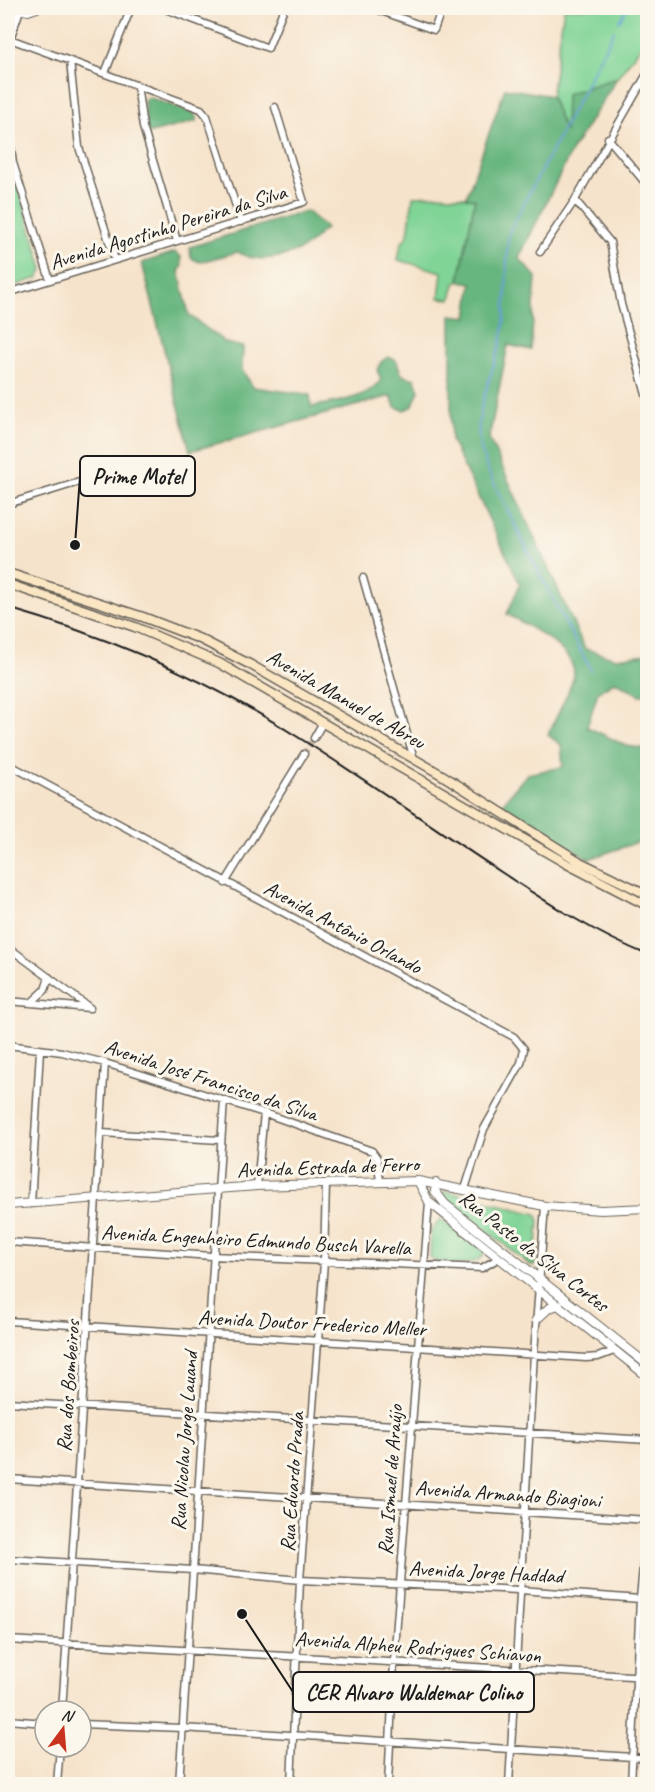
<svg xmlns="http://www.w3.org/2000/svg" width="655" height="1792" font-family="Caveat,sans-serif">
<rect width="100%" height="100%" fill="#fbf7ec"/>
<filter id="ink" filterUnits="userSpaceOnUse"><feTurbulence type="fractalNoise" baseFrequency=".0167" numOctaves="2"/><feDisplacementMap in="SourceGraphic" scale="12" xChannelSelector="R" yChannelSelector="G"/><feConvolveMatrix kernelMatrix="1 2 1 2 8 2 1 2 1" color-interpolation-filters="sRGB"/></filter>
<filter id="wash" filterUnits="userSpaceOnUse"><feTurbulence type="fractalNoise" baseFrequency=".008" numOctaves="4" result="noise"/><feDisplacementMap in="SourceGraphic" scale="24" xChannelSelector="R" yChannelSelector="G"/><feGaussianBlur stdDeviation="1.35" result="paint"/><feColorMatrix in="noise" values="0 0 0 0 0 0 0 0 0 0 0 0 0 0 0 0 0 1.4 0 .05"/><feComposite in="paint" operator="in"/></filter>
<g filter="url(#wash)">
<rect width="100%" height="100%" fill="#f6e3cb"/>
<path fill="#80d496" stroke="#4e7859" stroke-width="1.5" d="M564 8H647V38L617 78 566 94V134L551 97Z
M8 160H10L43 269 38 278 8 288Z
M439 195 475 198 459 281 455 284 451 299 439 298 442 272 398 260 401 244 408 235 413 196Z
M445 1191 537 1214 539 1222 535 1266 530 1265 445 1198 442 1194Z
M441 1219 483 1250 485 1254C475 1267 443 1268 430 1258L431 1231Z"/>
<path fill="#68b67f" stroke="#42694e" stroke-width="1.5" d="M617 78 573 148 519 258 536 277 531 350 508 345 489 438 585 649 616 658 647 654V694L640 695 615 681 598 692 587 727 627 746 647 749V839L589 859 501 805 527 774 563 767 561 745 548 735C553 723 574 684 574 674 574 648 527 626 507 614L520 584 451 440V315L467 317 472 283 459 281 475 199 466 198 505 88 551 96 565 132 566 94Z
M148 97 195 114 197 121 147 134 144 100Z
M306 211 326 228C319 234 312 243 305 247 287 258 254 264 238 252L200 262 191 258 190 247Z
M175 252 181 257 182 267 179 271 189 315 226 343 243 347 242 370 253 387 310 395 311 407C333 402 367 400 381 380L377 370 381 362 388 357 396 360 402 375 415 379 419 391 412 407 404 410 395 407 391 396 190 451 142 263Z"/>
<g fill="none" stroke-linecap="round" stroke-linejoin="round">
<path stroke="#679fd6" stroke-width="2" d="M619 21 627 8
M591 670C563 619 536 568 510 515 498 491 483 466 479 439 475 407 497 364 503 332 508 298 505 266 509 232L614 31"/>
</g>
</g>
<g filter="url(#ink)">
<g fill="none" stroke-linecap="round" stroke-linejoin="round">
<path stroke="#cabba8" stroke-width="6" stroke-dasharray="6 3" stroke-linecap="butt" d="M304 754 314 738"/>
<g stroke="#686259" stroke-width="9">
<path id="minor" d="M163 8 268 48 284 8
M373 8 434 30 442 8
M10 39 201 109 207 116 241 222
M8 45 20 10
M70 61 79 147 115 260
M105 73 131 8
M137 85 143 127 177 241
M8 127 13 163 50 280
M608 138 648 186
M575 200 610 242 621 304 648 402
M540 252 575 200 648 72
M8 293 304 202 275 107
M8 504 144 462
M363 578 414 759
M314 738 322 724
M8 764 514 1037 524 1049 521 1063 484 1129 465 1189
M225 883 304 754
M8 947 90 1008
M8 1001 89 1008
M31 1003 45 990 49 977
M8 1045 62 1052 105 1063 264 1113 372 1151 377 1158 380 1181
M101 1133 220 1140
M257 1186 264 1113
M31 1204 40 1050
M8 1242 212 1256 482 1268 499 1258
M8 1321 586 1358 598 1357 614 1351
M8 1402 648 1440
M8 1479 648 1520
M8 1559 193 1570 300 1580 520 1590 640 1599
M8 1640 648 1677
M62 1711 105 1063
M8 1720 45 1723
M81 1724 182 1728 648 1758
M57 1784 60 1747
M179 1784 224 1100
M291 1784 300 1580 324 1262 326 1183
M388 1784 394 1662 429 1202
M509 1784 534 1353 545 1206
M631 1784 640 1599 648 1513"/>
</g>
<g stroke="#686259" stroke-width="10">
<path id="tertiary" d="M16 8 28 11 37 8
M418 1181 429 1202 648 1377
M436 1183 435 1191 445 1204 648 1365
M8 1205 257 1186 418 1181 545 1206 601 1210 648 1208
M536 1320 549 1308 559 1305"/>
</g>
<g stroke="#686259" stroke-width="11">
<path id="secondary" d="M8 573 143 617 200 639 251 665 442 775 580 862 648 895
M8 584 135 627 219 663 567 864 648 906"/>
</g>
<use href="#minor" stroke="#fff" stroke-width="6"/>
<use href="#tertiary" stroke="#fff" stroke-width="8"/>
<use href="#secondary" stroke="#fbe6c4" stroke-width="8"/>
<path stroke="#1c1c1c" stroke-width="2" d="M8 608C116 639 214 682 309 744 373 785 437 830 501 872 548 903 596 934 648 955"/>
</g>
</g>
<g text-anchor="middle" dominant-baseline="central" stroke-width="6" stroke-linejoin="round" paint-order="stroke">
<g font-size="21" fill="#1c1c1c" stroke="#fbf7ec">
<text transform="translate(168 227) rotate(-17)">Avenida Agostinho Pereira da Silva</text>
<text transform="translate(346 699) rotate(30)">Avenida Manuel de Abreu</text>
<text transform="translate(343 927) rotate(28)">Avenida Antônio Orlando</text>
<text transform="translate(211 1080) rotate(18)">Avenida José Francisco da Silva</text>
<text transform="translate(328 1167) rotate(-2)">Avenida Estrada de Ferro</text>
<text transform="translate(256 1240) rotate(3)">Avenida Engenheiro Edmundo Busch Varella</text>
<text transform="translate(534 1251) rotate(38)">Rua Pasto da Silva Cortes</text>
<text transform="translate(312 1323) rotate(3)">Avenida Doutor Frederico Meller</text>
<text transform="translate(68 1386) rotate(-86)">Rua dos Bombeiros</text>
<text transform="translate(184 1441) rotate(-86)">Rua Nicolau Jorge Lauand</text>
<text transform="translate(390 1480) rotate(-86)">Rua Ismael de Araújo</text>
<text transform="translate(292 1482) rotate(-86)">Rua Eduardo Prada</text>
<text transform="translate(508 1494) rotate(4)">Avenida Armando Biagioni</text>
<text transform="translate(486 1572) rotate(3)">Avenida Jorge Haddad</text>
<text transform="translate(418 1647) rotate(4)">Avenida Alpheu Rodrigues Schiavon</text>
</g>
</g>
<path fill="none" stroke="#1c1c1c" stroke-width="2" d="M75 545L80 476M242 1614L293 1692"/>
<g fill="#1c1c1c" stroke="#fbf7ec" stroke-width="2">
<circle cx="75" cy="545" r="6"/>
<circle cx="242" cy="1614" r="6"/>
</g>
<g fill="#fbf7ec" stroke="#1c1c1c" stroke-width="2">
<rect x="80" y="456" width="115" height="40" rx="6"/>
<rect x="293" y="1672" width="241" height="40" rx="6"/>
</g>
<g font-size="22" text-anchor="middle" font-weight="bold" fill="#1c1c1c">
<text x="138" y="484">Prime Motel</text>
<text x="414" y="1700">CER Alvaro Waldemar Colino</text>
</g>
<rect width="655" height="1792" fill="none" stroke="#fbf7ec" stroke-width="30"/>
<g transform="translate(63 1729) rotate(16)"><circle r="28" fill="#fbf7ec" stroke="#a29f99" stroke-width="1.5"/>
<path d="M0-4.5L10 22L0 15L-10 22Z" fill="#c8321e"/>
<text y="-9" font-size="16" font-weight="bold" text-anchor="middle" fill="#1c1c1c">N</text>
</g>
</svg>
